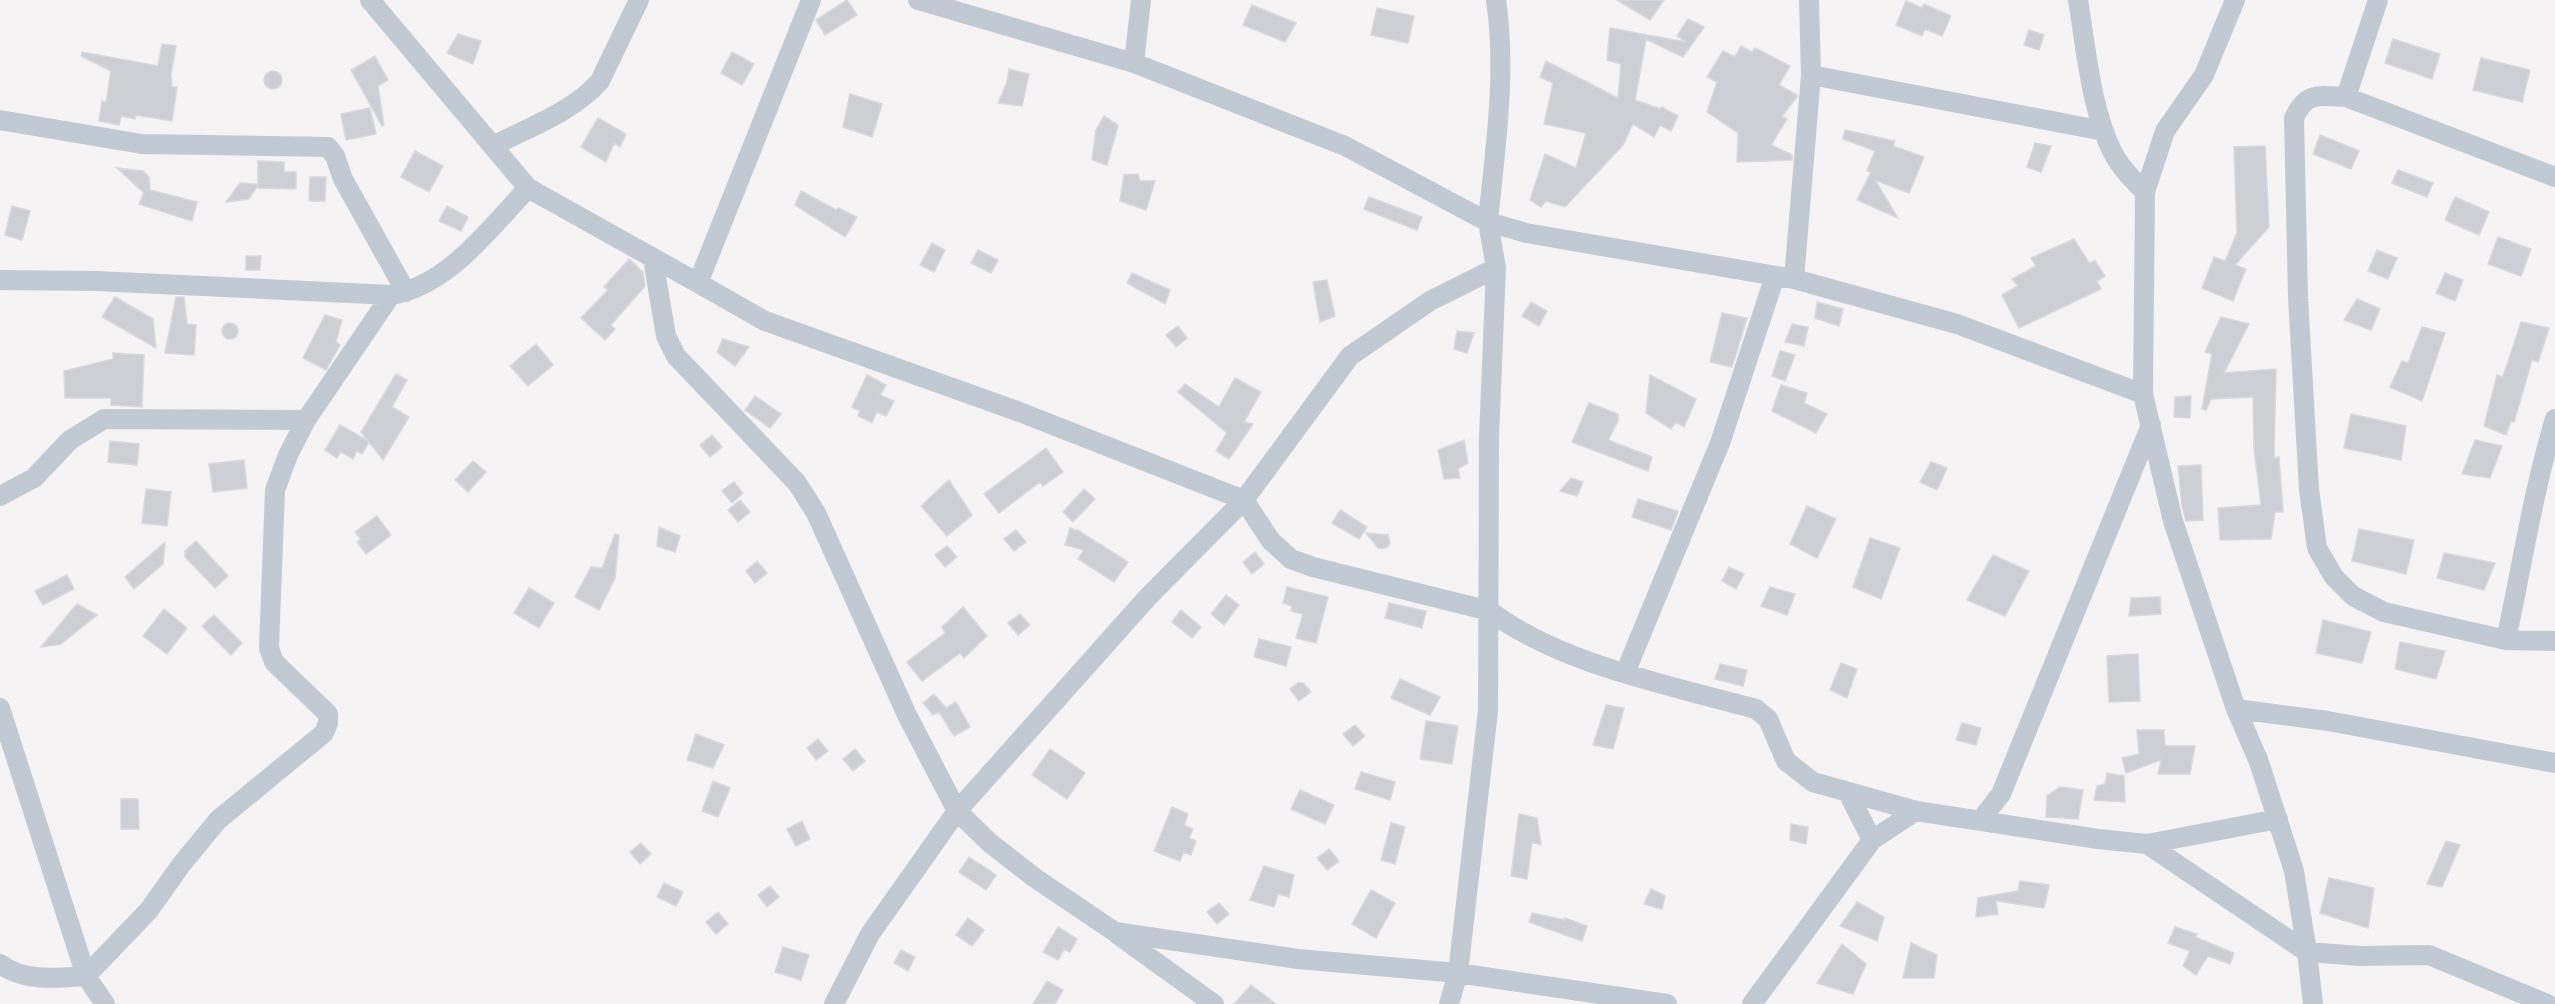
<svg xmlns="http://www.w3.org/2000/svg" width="2555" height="1004" font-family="'Space Grotesk',sans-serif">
<rect width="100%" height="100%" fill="#f5f3f3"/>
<path fill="#cdcfd5" stroke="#d7d9de" stroke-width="1.5" d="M847 0 857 15 825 35 816 20Z
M1617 0H1664L1650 20Z
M1906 1 1922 8 1924 4 1951 16 1942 36 1925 29 1922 36 1896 25Z
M1252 5 1296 23 1285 42 1243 25Z
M1377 8 1414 16 1408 43 1371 35Z
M1688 19 1704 27 1683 57 1646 39 1635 100 1660 109 1662 107 1678 116 1671 131 1660 125 1654 137 1633 124 1623 145 1565 207 1546 201 1541 207 1530 200 1545 154 1576 168 1586 133 1544 124 1553 83 1540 77 1546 61 1618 98 1621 64 1607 60 1610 28 1647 35 1646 37 1647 35 1686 42 1677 36Z
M2029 30 2044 35 2039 50 2024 45Z
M458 34 481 41 473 64 447 53Z
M2393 39 2440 54 2432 79 2385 63Z
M162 44 176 46 171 74 172 87H177L172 121 136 115 135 119 121 116 119 125 99 121 102 101 106 102 111 71 81 56 82 52 158 66Z
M1741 46 1752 52 1755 48 1790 66 1779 85 1797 95V97L1782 116 1787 119 1771 145 1792 155V160L1737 162 1738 133 1707 112 1717 82 1707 77 1723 51 1735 57Z
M732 52 754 64 742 85 721 73Z
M375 56 388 80 378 86 384 125 382 126 351 70Z
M2481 58 2530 70 2522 102 2473 90Z
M1009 69 1029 74 1022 106 998 103 1007 82Z
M264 80a9 9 0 1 1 18 0a9 9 0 1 1-18 0Z
M850 94 882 104 872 137 843 127Z
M370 108 376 134 346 140 341 114Z
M1104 116 1118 125 1107 165 1092 160 1096 130Z
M598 118 626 134 620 147 614 143 606 162 581 147Z
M1845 130 1895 141 1893 146 1924 157 1909 193 1875 180 1898 218 1857 200 1871 172 1867 171 1875 151 1843 139Z
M2320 135 2359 151 2351 169 2313 154Z
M2035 143 2051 146 2041 172 2027 167Z
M2265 146 2269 227 2235 265 2246 269 2233 301 2202 288 2214 257 2225 261 2237 233 2234 147Z
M415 151 443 166 429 192 401 177Z
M258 161 284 162V172H296V189L258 188V185L249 199 226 202 240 183 258 184Z
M117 168 143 171 149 177 150 190 197 202 192 221 139 204 144 193Z
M2398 170 2433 183 2427 197 2392 183Z
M1138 174 1140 181H1155L1146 210 1120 201 1124 175Z
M310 177H326L325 201H309Z
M801 191 836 210 838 208 857 217 845 237 795 205Z
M1369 197 1422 217 1417 230 1364 209Z
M2455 197 2489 212 2479 235 2445 220Z
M12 206 30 211 22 240 5 235Z
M447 206 468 217 461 231 439 221Z
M2498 237 2531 249 2521 276 2488 264Z
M2074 239 2089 263 2095 261 2105 276 2097 281 2101 289 2019 328 2002 295 2018 286 2012 279 2036 266 2031 258Z
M932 243 945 250 934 272 920 265Z
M978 250 998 260 991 273 971 263Z
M2377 250 2397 258 2388 279 2368 271Z
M246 256H261L260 270H246Z
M629 259 643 272 645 286 611 325 615 329 605 340 581 318 608 290 604 287Z
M1132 273 1170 290 1165 304 1127 283Z
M2445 273 2463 280 2455 301 2436 293Z
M1327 280 1335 316 1320 322 1313 282Z
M115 297 153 319 156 348 102 317Z
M176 297H184L187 324 196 325 194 355 165 353Z
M2357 299 2380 309 2371 330 2344 320Z
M1531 302 1547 311 1539 326 1522 316Z
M1817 302 1843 309 1839 326 1815 318Z
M1722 313 1747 318 1732 367 1710 362Z
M325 315 342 320 336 342 340 345 326 370 303 358Z
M2221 317 2249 324 2224 373 2276 369 2274 458 2279 457 2283 512H2275L2271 539 2220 540 2218 508 2261 505 2254 448 2253 397 2211 399 2206 410 2202 409 2212 354 2205 352Z
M2521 322 2549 328 2538 362 2532 360 2514 422 2511 421 2506 435 2484 426 2497 375 2503 377Z
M222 331a8 8 0 1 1 16 0a8 8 0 1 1-16 0Z
M1792 324 1808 327 1804 346 1785 342Z
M1178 326 1187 338 1176 347 1166 335Z
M2422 327 2445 333 2422 401 2390 387 2402 361 2408 363Z
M1457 331 1474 333 1467 353 1454 349Z
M723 339 749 347 735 366 717 352Z
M536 344 553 365 528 386 510 366Z
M1780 351 1795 355 1785 381 1772 376Z
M113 353 144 355 142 407 111 405V398H65L64 371 113 359Z
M396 374 407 380 392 407 409 417 383 460 369 442 362 454 357 451 353 459 341 452 337 458 325 450 340 425 368 441 361 432Z
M867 375 886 385 880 395 894 401 886 416 877 412 872 423 858 416 860 411 852 407Z
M1650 375 1696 399 1684 427 1676 422 1671 429 1646 413Z
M1235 378 1261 392 1244 422 1253 424 1229 459 1216 451 1227 433 1178 392 1185 384 1219 407Z
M1781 385 1807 393 1804 403 1827 414 1816 433 1772 411Z
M755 396 781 414 770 428 745 410Z
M2191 396 2190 418 2174 417 2175 397Z
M1589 403 1618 414V421L1608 440 1652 457 1648 471 1572 442Z
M2351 414 2406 426 2401 460 2344 448Z
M712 435 722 447 710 457 700 445Z
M1464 440 1468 463 1458 469 1460 478 1444 479 1438 450Z
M2475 440 2502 446 2490 478 2462 474Z
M110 441 139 444 137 465 108 462Z
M1046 448 1063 472 1043 486 1040 482 999 513 984 494Z
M244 460 247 488 213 492 209 464Z
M473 461 486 472 468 492 455 480Z
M1931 462 1947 468 1937 490 1920 482Z
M2201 465 2203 520 2186 521 2182 506 2178 466Z
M1571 478 1583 482 1577 496 1560 491Z
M949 480 972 515 947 536 921 506Z
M734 482 743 493 732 503 722 491Z
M146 489 171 492 167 526 142 523Z
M1084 489 1095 499 1073 522 1063 512Z
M1638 499 1678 511 1671 530 1632 517Z
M740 500 750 512 738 522 728 510Z
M1807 506 1836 519 1817 558 1790 544Z
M1340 510 1367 527 1359 539 1332 523Z
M377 516 391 535 366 554 357 542 361 539 355 532Z
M659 527 680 536 675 552 657 546Z
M1070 528 1079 531 1128 562 1114 582 1078 559 1084 550 1065 545Z
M2359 529 2414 540 2406 574 2352 561Z
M1016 530 1026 542 1014 551 1004 539Z
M1366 533 1388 535 1390 544 1386 548H1378Z
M615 534 619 535 615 578 599 610 575 597 591 567 602 568Z
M1870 538 1900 548 1881 599 1853 587Z
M196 541 228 576 215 588 185 557V551Z
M165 542 163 564 134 589 125 577Z
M947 546 957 557 945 567 935 555Z
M1255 552 1264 564 1252 574 1243 562Z
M2444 553 2495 563 2484 590 2437 578Z
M1993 555 2029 571 2005 616 1967 600Z
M757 561 767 573 755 583 746 571Z
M1729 567 1744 574 1736 589 1722 581Z
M67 575 74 589 43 605 35 591Z
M1287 587 1328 597 1316 643 1296 638 1303 614 1291 611 1292 606 1283 603Z
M1770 587 1795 594 1787 615 1761 606Z
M529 588 554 603 539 628 514 613Z
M1226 595 1239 605 1224 625 1211 614Z
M2160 597 2161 614 2129 616 2131 598Z
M1389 603 1426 611 1422 628 1385 618Z
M77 604 97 615 61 644 41 647Z
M963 607 987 636 964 658 960 653 922 681 907 662 945 633 942 627Z
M164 609 187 628 167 654 143 636Z
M1181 610 1201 627 1192 638 1172 622Z
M1020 614 1030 625 1018 635 1008 623Z
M214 615 242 643 231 655 202 626Z
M2323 620 2371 632 2362 663 2316 653Z
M1259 639 1291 647 1286 666 1254 657Z
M2400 642 2445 651 2436 679 2395 669Z
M2138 654 2140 701 2109 702 2107 656Z
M1841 663 1857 669 1847 698 1830 690Z
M1720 664 1747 670 1743 686 1715 679Z
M1400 679 1440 697 1430 715 1391 698Z
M1298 683H1303L1311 692 1299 701 1290 689Z
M934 694 946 708 956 702 970 727 954 736 939 712 933 715 923 703Z
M1606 705 1624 708 1613 749 1593 745Z
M1426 721 1458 726 1452 764 1420 759Z
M1962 723 1981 728 1976 745 1956 740Z
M1355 725 1365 736 1353 746 1343 734Z
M2137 730H2164L2165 746H2195L2190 774H2158L2161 760 2126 773 2122 758 2139 754Z
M696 734 724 745 713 768 687 760Z
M818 739 828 751 816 760 807 748Z
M855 749 865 761 853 771 843 759Z
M1050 749 1085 773 1067 799 1032 775Z
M1361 772 1395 782 1390 800 1355 789Z
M2107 773 2124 776 2125 802 2094 800 2097 786 2105 784Z
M713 781 730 788 718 817 702 811Z
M2060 787 2083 790 2078 819 2046 817 2047 796Z
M1300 790 1334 805 1325 824 1291 809Z
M121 799H138L139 829H121Z
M1172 807 1188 814 1184 825 1193 829 1189 838 1196 841 1191 855 1184 852 1180 861 1154 851Z
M1519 814 1537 818 1541 845 1532 842 1527 879 1511 876Z
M802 821 810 839 796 846 787 829Z
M1391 823 1405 827 1395 864 1381 860Z
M1791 824 1808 827 1806 844 1790 840Z
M2446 841 2460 845 2442 887 2427 884Z
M641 843 651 854 640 864 630 852Z
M1329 849 1339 861 1327 870 1317 858Z
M969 857 996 875 986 890 959 872Z
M1264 866 1294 875 1289 897 1278 894 1274 907 1250 900Z
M2329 878 2374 888 2368 928 2320 913Z
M2020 881 2049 885 2044 908 1996 901 1998 914 1976 917 1978 898 2018 891Z
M664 883 683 892 676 906 657 897Z
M770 886 779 897 767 907 758 895Z
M1651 889 1665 896 1662 909 1644 904Z
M1371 890 1395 903 1376 938 1352 924Z
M1857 902 1884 917 1877 941 1840 926Z
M1219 903 1229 914 1217 924 1207 912Z
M718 912 728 924 716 934 706 922Z
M1532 913 1565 920V918L1587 926 1582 941 1529 922Z
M968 918 984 930 972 946 956 935Z
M1058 927 1077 939 1070 952 1064 949 1058 960 1043 952Z
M2175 927 2197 934 2195 937 2234 953 2230 964 2208 956 2196 975 2183 966 2190 951 2168 943Z
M1911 943 1937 955 1934 978H1903Z
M1842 944 1866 964 1853 994 1817 983Z
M783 947 809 955 801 980 775 972Z
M901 950 915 957 908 971 894 963Z
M1047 981 1063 990 1055 1004H1033Z
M1251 985 1276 1004H1234Z"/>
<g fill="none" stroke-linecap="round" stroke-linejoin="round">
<path stroke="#c1cad2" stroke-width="20" d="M370 0 528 188 698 283 811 0
M1496 0C1507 74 1495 148 1488 222L1526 233 1794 279 1957 324 2143 394
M2078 0C2086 48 2091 110 2113 153 2121 168 2133 180 2145 192
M2235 0 2204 75 2165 131 2145 192 2143 394 2173 521 2236 709 2259 762 2294 871 2307 952 2313 1004
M1134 63 1141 0
M1811 75 2104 131
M2346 97 2378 0
M0 120 142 144 328 147 335 156 343 179 406 292
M493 146C529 127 573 112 600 81L639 0
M2555 177 2346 97C2319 96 2306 91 2294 118L2298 298 2309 489 2317 548 2334 577 2353 596 2384 612 2506 640 2555 641
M653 259 666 336 676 356 797 483 816 513 907 715 957 811 990 843 1035 878 1115 932 1298 959 1458 973 1667 1004
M1794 279 1811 75 1809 0
M0 280 96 281 391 295
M698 283 765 321 1017 411 1244 500 1271 541 1291 559 1313 567 1490 611C1559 664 1672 686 1756 709L1768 719 1786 761 1813 782 1916 811 2098 839 2147 844 2307 952 2361 956 2429 955 2547 1004
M0 496 34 478 70 440 104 419 306 420
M2506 640C2522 566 2533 491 2555 419
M1625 673 1720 443 1775 276
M0 708 86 976 105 1004
M2236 709 2328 721 2555 763
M1848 793 1872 840
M1981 820 2001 794 2151 425
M2147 844 2278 819
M1117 934 1214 1004
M0 964C24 982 57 978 86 976L149 910 181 865 218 820 324 733 328 723V714L274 662 269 648 275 490 288 455 306 420 391 295C448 286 490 228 528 188
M834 1004 870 934 957 811 1147 598 1244 500 1350 356 1430 301 1496 268 1488 222 1345 146 1134 63 918 0
M1449 1004 1458 973 1488 711 1489 437 1496 268
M1752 1004 1872 840 1916 811"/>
</g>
</svg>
